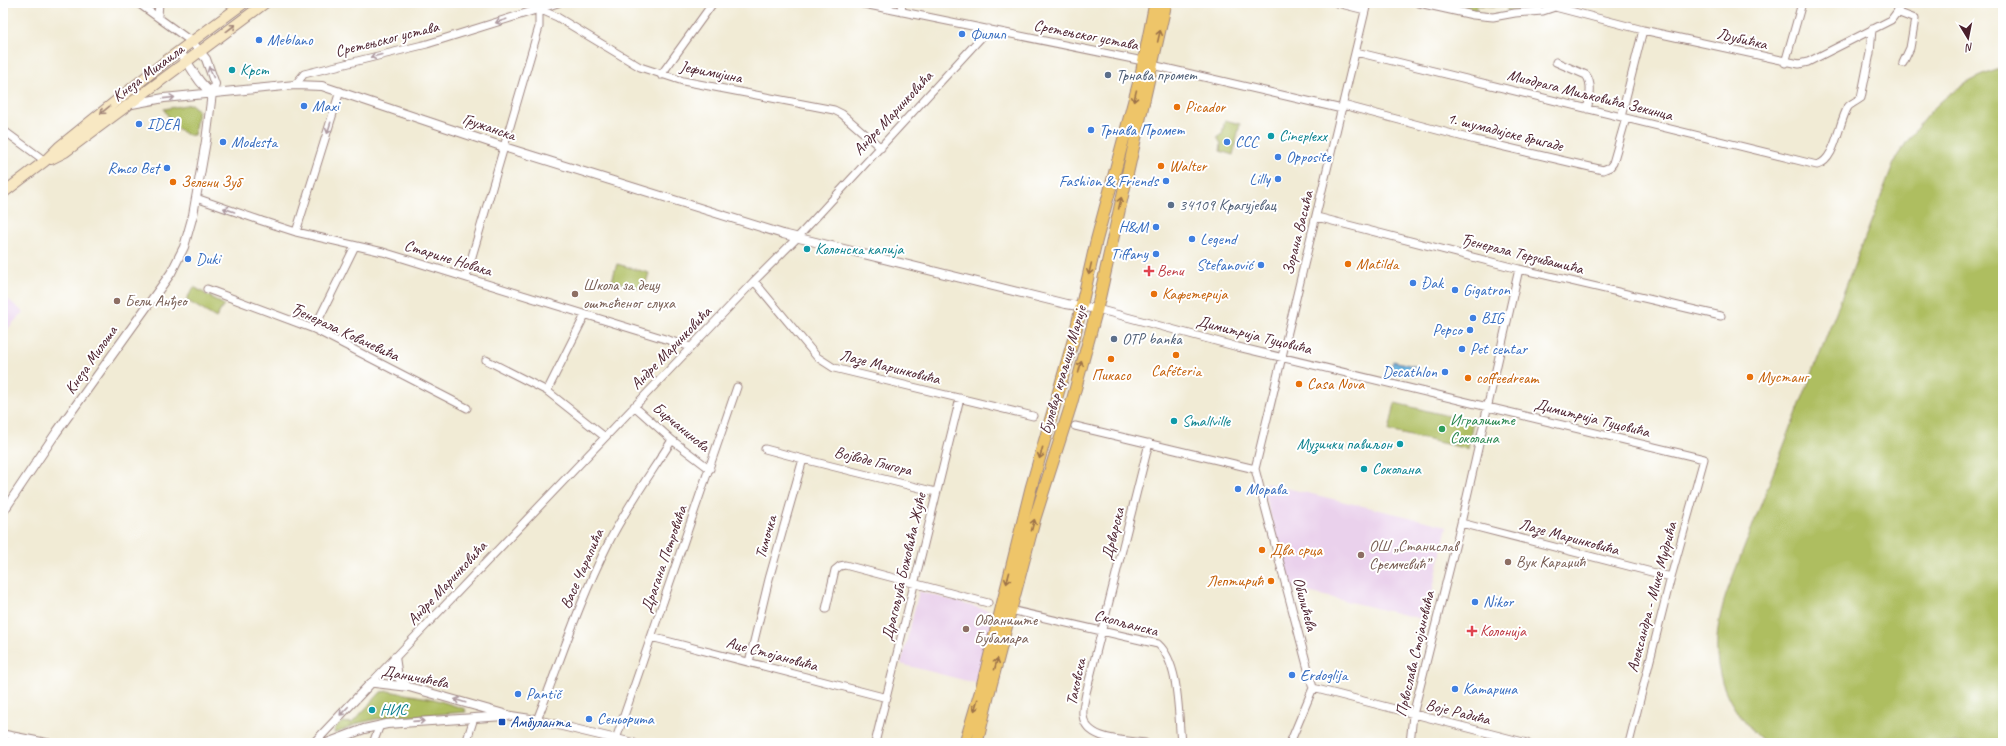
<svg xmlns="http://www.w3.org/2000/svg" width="2006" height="746" font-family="Caveat,sans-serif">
<rect width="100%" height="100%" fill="#fff"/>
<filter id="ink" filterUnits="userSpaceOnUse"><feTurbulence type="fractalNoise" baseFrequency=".025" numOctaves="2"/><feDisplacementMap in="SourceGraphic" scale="8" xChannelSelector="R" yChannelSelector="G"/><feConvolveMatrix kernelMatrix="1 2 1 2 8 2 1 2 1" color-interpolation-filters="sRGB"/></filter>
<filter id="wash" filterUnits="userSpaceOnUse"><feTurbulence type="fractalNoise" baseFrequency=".012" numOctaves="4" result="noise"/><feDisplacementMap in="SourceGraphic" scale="16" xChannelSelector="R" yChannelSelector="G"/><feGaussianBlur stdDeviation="0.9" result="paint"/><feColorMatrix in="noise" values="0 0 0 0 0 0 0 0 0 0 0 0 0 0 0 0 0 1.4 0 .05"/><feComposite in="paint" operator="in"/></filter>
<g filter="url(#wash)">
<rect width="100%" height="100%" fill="#f1ebd5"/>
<path fill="#ead1ec" d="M3 295 23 312 3 334Z
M1265 483 1447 526 1426 620 1291 588 1263 489Z
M919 591 997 613 979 684 901 664Z"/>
<path fill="#aebe60" stroke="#7c6e46" d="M1455 3H1524V9L1507 11 1506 5C1494 8 1486 4 1476 6L1477 12 1454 6Z
M1774 3H1796L1795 6C1787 9 1782 6 1774 3Z
M2003 68V743H1766C1715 700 1706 651 1728 589L1896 158C1926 112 1948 85 2003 68Z
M191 104 198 110 194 135C182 138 168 118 164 109Z
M1225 120 1240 124 1233 155 1220 151 1221 144 1217 137 1222 134Z
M617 264 649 273 644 290 612 280Z
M194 287 224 305 216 318 186 300Z
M1395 403 1473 422 1468 449 1389 431Z
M388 691 434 699 465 709 466 712 377 719 359 723 337 733H334L335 728 342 722 352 723 381 692Z"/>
<path fill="#67b3e0" stroke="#586986" d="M1393 361 1418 367 1416 376 1391 370Z"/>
</g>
<g filter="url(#ink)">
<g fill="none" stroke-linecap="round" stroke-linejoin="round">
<g stroke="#9e8580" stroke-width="9">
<path id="minor" d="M138 3 192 42
M532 3 539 9 557 17 640 67 683 81 834 110 842 114 881 148
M859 3 1143 61
M901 3 902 12
M1337 3 1365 10
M1419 3 1473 15 1493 17 1515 13 1543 11 1555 7 1643 30 1799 64 1808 62 1891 20 1897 12 1915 19 1910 48 1903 63
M3 4 4 3
M1897 12 1900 3
M158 16 159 3
M1356 52 1817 165C1836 160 1838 123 1848 107 1850 104 1857 101 1861 98L1870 53 1872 29
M1556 62 1586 75C1593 84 1590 98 1587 109
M1785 63 1802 3
M1152 65 1342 109
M661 75 713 3
M295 85 304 74 427 44 558 3
M1343 105 1475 140 1603 170 1610 167 1613 163 1626 118
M1621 117 1643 30
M3 130 45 161
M196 198 262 221 296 232 383 252 691 347
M1317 217 1519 269 1721 316
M296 232 340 91
M466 277 539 27V9
M754 281 817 357 834 368 1033 416
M207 289 314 329 467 408
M1097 309 1238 347 1704 459 1671 577 1629 743
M314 329 355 246
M486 360 547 391 605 437
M547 391 585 315
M634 406 672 440 710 469
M1075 426 1255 469
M803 459 936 492
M1461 523 1671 577
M826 609 835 570 840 566 845 565 988 603
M1010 610 1158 644C1180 664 1178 715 1181 743
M651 637 887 698
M749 662 769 579 803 459 765 449
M371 683 754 281 797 238 989 29
M1313 688 1527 743
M537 720C560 662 579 602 607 546 625 509 650 475 672 440
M3 734 49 743
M616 739 737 387
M373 743 380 725
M466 743 474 718
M875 743 960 398
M1145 743C1125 740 1085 741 1083 715 1082 708 1085 700 1086 693L1149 443
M1290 743 1313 688 1255 469 1367 3
M1410 743 1413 715 1461 523 1519 269"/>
</g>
<g stroke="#9e8580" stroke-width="10">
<path id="tertiary" d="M179 51C191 65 197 83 212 93
M132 104 164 98 295 85 322 86 504 147 783 234 1066 304 1097 309
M3 512 56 433 171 273 184 247 193 215 206 141 212 93 215 84 206 59 192 42
M395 657 398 677 408 687
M314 743 371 683H375L409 687 511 716 537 720 633 743
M327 743 364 729 387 724 504 716"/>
</g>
<g stroke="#9e8580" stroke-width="12">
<path id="secondary" d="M51 159 65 152 265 3
M3 193 45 161 59 147 167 60 244 3"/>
</g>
<g stroke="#9e8580" stroke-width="13">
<path id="primary" d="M965 743 982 686 1031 488 1075 334 1096 242 1141 74 1155 3
M977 743 989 693 1035 518 1071 405 1097 309 1166 3"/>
</g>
<use href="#minor" stroke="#fff" stroke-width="7"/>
<use href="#tertiary" stroke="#fff" stroke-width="8"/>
<use href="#secondary" stroke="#f8e8c3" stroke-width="10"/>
<use href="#primary" stroke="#eec569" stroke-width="11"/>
</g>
<defs><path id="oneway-shaft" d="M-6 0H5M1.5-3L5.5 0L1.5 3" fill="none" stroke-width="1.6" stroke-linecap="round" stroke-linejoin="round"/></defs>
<g stroke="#ae9aa0">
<use href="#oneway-shaft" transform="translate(501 21) rotate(162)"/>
<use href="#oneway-shaft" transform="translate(376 56) rotate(166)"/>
<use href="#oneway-shaft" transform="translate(211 72) rotate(-113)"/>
<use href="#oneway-shaft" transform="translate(169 98) rotate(-6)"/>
<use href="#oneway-shaft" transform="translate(329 128) rotate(107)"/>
<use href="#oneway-shaft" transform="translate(229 210) rotate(-161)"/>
<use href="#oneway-shaft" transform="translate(460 701) rotate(-163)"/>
<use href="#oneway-shaft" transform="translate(344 711) rotate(134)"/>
<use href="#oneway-shaft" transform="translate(419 721) rotate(-4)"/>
</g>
<g stroke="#a18477">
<use href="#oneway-shaft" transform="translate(231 28) rotate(-37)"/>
<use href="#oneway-shaft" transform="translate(105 110) rotate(141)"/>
</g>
<g stroke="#9c724a">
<use href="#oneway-shaft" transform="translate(1159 36) rotate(-77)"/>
<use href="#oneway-shaft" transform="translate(1135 96) rotate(104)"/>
<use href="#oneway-shaft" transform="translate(1120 203) rotate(-77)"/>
<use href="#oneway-shaft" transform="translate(1090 269) rotate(103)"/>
<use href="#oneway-shaft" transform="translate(1080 367) rotate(-76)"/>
<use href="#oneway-shaft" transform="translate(1041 453) rotate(106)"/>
<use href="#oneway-shaft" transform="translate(1033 525) rotate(-75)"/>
<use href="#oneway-shaft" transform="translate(1008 578) rotate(105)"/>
<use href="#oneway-shaft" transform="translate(996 664) rotate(-75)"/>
<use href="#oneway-shaft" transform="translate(976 705) rotate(106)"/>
</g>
</g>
<g fill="#3f7fe0" stroke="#fff" stroke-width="1.5">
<circle cx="962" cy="34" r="4"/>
<circle cx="259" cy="40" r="4"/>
<circle cx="304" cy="106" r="4"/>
<circle cx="139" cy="124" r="4"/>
<circle cx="1091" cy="130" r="4"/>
<circle cx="223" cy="142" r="4"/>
<circle cx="1227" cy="142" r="4"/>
<circle cx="1278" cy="157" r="4"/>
<circle cx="167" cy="168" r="4"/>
<circle cx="1278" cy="179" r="4"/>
<circle cx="1166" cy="181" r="4"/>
<circle cx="1156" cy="227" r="4"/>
<circle cx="1192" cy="239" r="4"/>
<circle cx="1156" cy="254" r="4"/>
<circle cx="188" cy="259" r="4"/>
<circle cx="1261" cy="265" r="4"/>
<circle cx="1413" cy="283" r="4"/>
<circle cx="1455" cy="290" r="4"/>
<circle cx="1473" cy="318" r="4"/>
<circle cx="1470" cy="330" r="4"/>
<circle cx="1462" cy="349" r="4"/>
<circle cx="1445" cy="372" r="4"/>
<circle cx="1238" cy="489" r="4"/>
<circle cx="1475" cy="602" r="4"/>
<circle cx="1292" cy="675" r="4"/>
<circle cx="1455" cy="689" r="4"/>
<circle cx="518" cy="694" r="4"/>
<circle cx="589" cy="719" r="4"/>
</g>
<g fill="#0f9aa8" stroke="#fff" stroke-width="1.5">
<circle cx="232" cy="70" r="4"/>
<circle cx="1271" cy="136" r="4"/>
<circle cx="807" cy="249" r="4"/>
<circle cx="1174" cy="421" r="4"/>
<circle cx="1400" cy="444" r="4"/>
<circle cx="1364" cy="469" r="4"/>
<circle cx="372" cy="710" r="4"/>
</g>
<g fill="#5c6f8a" stroke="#fff" stroke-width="1.5">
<circle cx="1108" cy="75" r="4"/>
<circle cx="1171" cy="205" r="4"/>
<circle cx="1114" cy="339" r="4"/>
</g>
<g fill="#e8710a" stroke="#fff" stroke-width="1.5">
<circle cx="1177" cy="107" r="4"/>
<circle cx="1161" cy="166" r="4"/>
<circle cx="173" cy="182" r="4"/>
<circle cx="1348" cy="264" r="4"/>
<circle cx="1154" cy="294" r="4"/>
<circle cx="1176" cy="355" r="4"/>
<circle cx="1111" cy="359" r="4"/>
<circle cx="1750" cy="377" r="4"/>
<circle cx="1468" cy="378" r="4"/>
<circle cx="1299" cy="384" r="4"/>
<circle cx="1262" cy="550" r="4"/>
<circle cx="1271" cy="581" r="4"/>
</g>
<g fill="#e0444e" stroke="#fff" stroke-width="1.5">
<path d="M1147 265h4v4h4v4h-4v4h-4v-4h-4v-4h4z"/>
<path d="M1470 625h4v4h4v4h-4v4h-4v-4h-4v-4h4z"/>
</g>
<g fill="#8d6e63" stroke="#fff" stroke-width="1.5">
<circle cx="575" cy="294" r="4"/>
<circle cx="117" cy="301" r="4"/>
<circle cx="1361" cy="555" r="4"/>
<circle cx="1508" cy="562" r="4"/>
<circle cx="966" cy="629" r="4"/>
</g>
<circle fill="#2e9e5b" stroke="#fff" stroke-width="1.5" cx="1442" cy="429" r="4"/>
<rect fill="#1a4fb4" stroke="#fff" stroke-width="1.5" x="498" y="718" width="8" height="8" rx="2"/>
<g text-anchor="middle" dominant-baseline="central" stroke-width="4" stroke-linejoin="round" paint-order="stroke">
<g font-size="16" fill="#366cbe" stroke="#fff" text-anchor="start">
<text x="970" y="34">Филип</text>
<text x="267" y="40">Meblano</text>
<text x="312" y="106">Maxi</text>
<text x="147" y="124">IDEA</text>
<text x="1099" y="130">Трнава Промет</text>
<text x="231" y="142">Modesta</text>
<text x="1235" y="142">CCC</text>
<text x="1286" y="157">Opposite</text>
<text x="159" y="168" text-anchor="end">Rmco Bet</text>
<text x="1270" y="179" text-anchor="end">Lilly</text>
<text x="1158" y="181" text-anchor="end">Fashion &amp; Friends</text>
<text x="1148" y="227" text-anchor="end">H&amp;M</text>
<text x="1200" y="239">Legend</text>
<text x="1148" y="254" text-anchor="end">Tiffany</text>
<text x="196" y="259">Duki</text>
<text x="1253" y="265" text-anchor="end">Stefanović</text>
<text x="1421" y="283">Đak</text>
<text x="1463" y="290">Gigatron</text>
<text x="1481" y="318">BIG</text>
<text x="1462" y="330" text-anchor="end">Pepco</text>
<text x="1470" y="349">Pet centar</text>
<text x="1437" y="372" text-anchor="end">Decathlon</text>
<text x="1246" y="489">Морава</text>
<text x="1483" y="602">Nikor</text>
<text x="1300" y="675">Erdoglija</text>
<text x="1463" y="689">Катарина</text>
<text x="526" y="694">Pantič</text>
<text x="597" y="719">Сеньорита</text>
</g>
<g font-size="16" fill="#4a1f2b" stroke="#fff">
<text transform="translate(1086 35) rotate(11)">Сретењског устава</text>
<text transform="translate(387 39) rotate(-14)">Сретењског устава</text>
<text transform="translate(1742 39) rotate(13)">Љубићка</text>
<text transform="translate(711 72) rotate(11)">Јефимијина</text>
<text transform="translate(148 73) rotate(-37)">Кнеза Михаила</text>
<text transform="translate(1590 95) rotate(14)">Миодрага Миљковића Зекинца</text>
<text transform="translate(893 113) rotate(-47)">Андре Маринковића</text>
<text transform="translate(489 127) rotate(19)">Гружанска</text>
<text transform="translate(1505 132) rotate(14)">1. шумадијске бригаде</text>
<text transform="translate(1298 233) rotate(-76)">Зорана Васића</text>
<text transform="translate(1522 254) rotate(14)">Ђенерала Терзибашића</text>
<text transform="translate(448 258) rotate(17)">Старине Новака</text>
<text transform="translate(345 332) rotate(25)">Ђенерала Ковачевића</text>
<text transform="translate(1254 335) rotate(14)">Димитрија Туцовића</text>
<text transform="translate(671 348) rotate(-46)">Андре Маринковића</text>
<text transform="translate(91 360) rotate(-55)">Кнеза Милоша</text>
<text transform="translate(890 367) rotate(14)">Лазе Маринковића</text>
<text transform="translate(1063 370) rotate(-74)">Булевар краљице Марије</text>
<text transform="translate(1592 418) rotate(14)">Димитрија Туцовића</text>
<text transform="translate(681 427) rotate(39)">Бирчанинова</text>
<text transform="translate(873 461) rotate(14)">Војводе Глигора</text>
<text transform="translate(1113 534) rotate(-76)">Дрварска</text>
<text transform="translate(766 537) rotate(-74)">Тимочка</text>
<text transform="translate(1569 537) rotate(15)">Лазе Маринковића</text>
<text transform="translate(664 559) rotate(-71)">Драгана Петровића</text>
<text transform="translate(904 567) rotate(-77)">Драгољуба Божовића Жуће</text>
<text transform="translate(582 569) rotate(-66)">Васе Чарапића</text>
<text transform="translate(447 583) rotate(-47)">Андре Маринковића</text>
<text transform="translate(1652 597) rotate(-75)">Александра - Мике Мудрића</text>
<text transform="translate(1305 604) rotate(75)">Обилићева</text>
<text transform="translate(1126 623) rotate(15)">Скопљанска</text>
<text transform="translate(772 654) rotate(15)">Аце Стојановића</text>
<text transform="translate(1415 654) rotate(-77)">Првослава Стојановића</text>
<text transform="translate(415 677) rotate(11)">Даничићева</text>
<text transform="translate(1076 682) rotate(-78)">Таковска</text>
<text transform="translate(1458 712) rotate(14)">Воје Радића</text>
</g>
<g font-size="16" fill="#0d838f" stroke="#fff" text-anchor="start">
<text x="240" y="70">Крст</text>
<text x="1279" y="136">Cineplexx</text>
<text x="815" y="249">Колонска капија</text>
<text x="1182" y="421">Smallville</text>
<text x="1392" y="444" text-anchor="end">Музички павиљон</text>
<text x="1372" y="469">Соколана</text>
<text x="380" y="710">НИС</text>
</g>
<g font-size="16" fill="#4e5e75" stroke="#fff" text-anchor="start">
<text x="1116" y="75">Трнава промет</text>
<text x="1179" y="205">34109 Крагујевац</text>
<text x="1122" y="339">OTP banka</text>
</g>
<g font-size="16" fill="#c56008" stroke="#fff" text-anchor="start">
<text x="1185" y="107">Picador</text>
<text x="1169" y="166">Walter</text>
<text x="181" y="182">Зелени Зуб</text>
<text x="1356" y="264">Matilda</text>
<text x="1162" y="294">Кафетерија</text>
<text x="1176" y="371" text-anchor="middle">Caféteria</text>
<text x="1111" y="375" text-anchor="middle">Пикасо</text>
<text x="1758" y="377">Мустанг</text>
<text x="1476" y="378">coffeedream</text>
<text x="1307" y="384">Casa Nova</text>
<text x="1270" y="550">Два срца</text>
<text x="1263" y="581" text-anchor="end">Лептирић</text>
</g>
<g font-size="16" fill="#be3a42" stroke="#fff" text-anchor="start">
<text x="1157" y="271">Benu</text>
<text x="1480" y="631">Колонија</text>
</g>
<g font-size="16" fill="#785e54" stroke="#fff" text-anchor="start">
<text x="583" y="285">Школа за децу<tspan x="583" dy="18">оштећеног слуха</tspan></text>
<text x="125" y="301">Бели Анђео</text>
<text x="1369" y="546">ОШ „Станислав<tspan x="1369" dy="18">Сремчевић”</tspan></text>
<text x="1516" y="562">Вук Караџић</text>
<text x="974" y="620">Обданиште<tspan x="974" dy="18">Бубамара</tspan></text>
</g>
<g font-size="16" fill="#27864d" stroke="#fff" text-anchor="start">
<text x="1450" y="420">Игралиште<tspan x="1450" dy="18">Соколана</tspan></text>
</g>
<g font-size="16" fill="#164399" stroke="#fff" text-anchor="start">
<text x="510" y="722">Амбуланта</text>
</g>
</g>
<rect width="2006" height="746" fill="none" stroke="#fff" stroke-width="16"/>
<g transform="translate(1968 38) rotate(170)" stroke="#ffffff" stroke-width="3" paint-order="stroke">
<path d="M0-3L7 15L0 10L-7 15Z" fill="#4a1f2b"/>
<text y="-6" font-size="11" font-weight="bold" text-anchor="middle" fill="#4a1f2b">N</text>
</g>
</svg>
